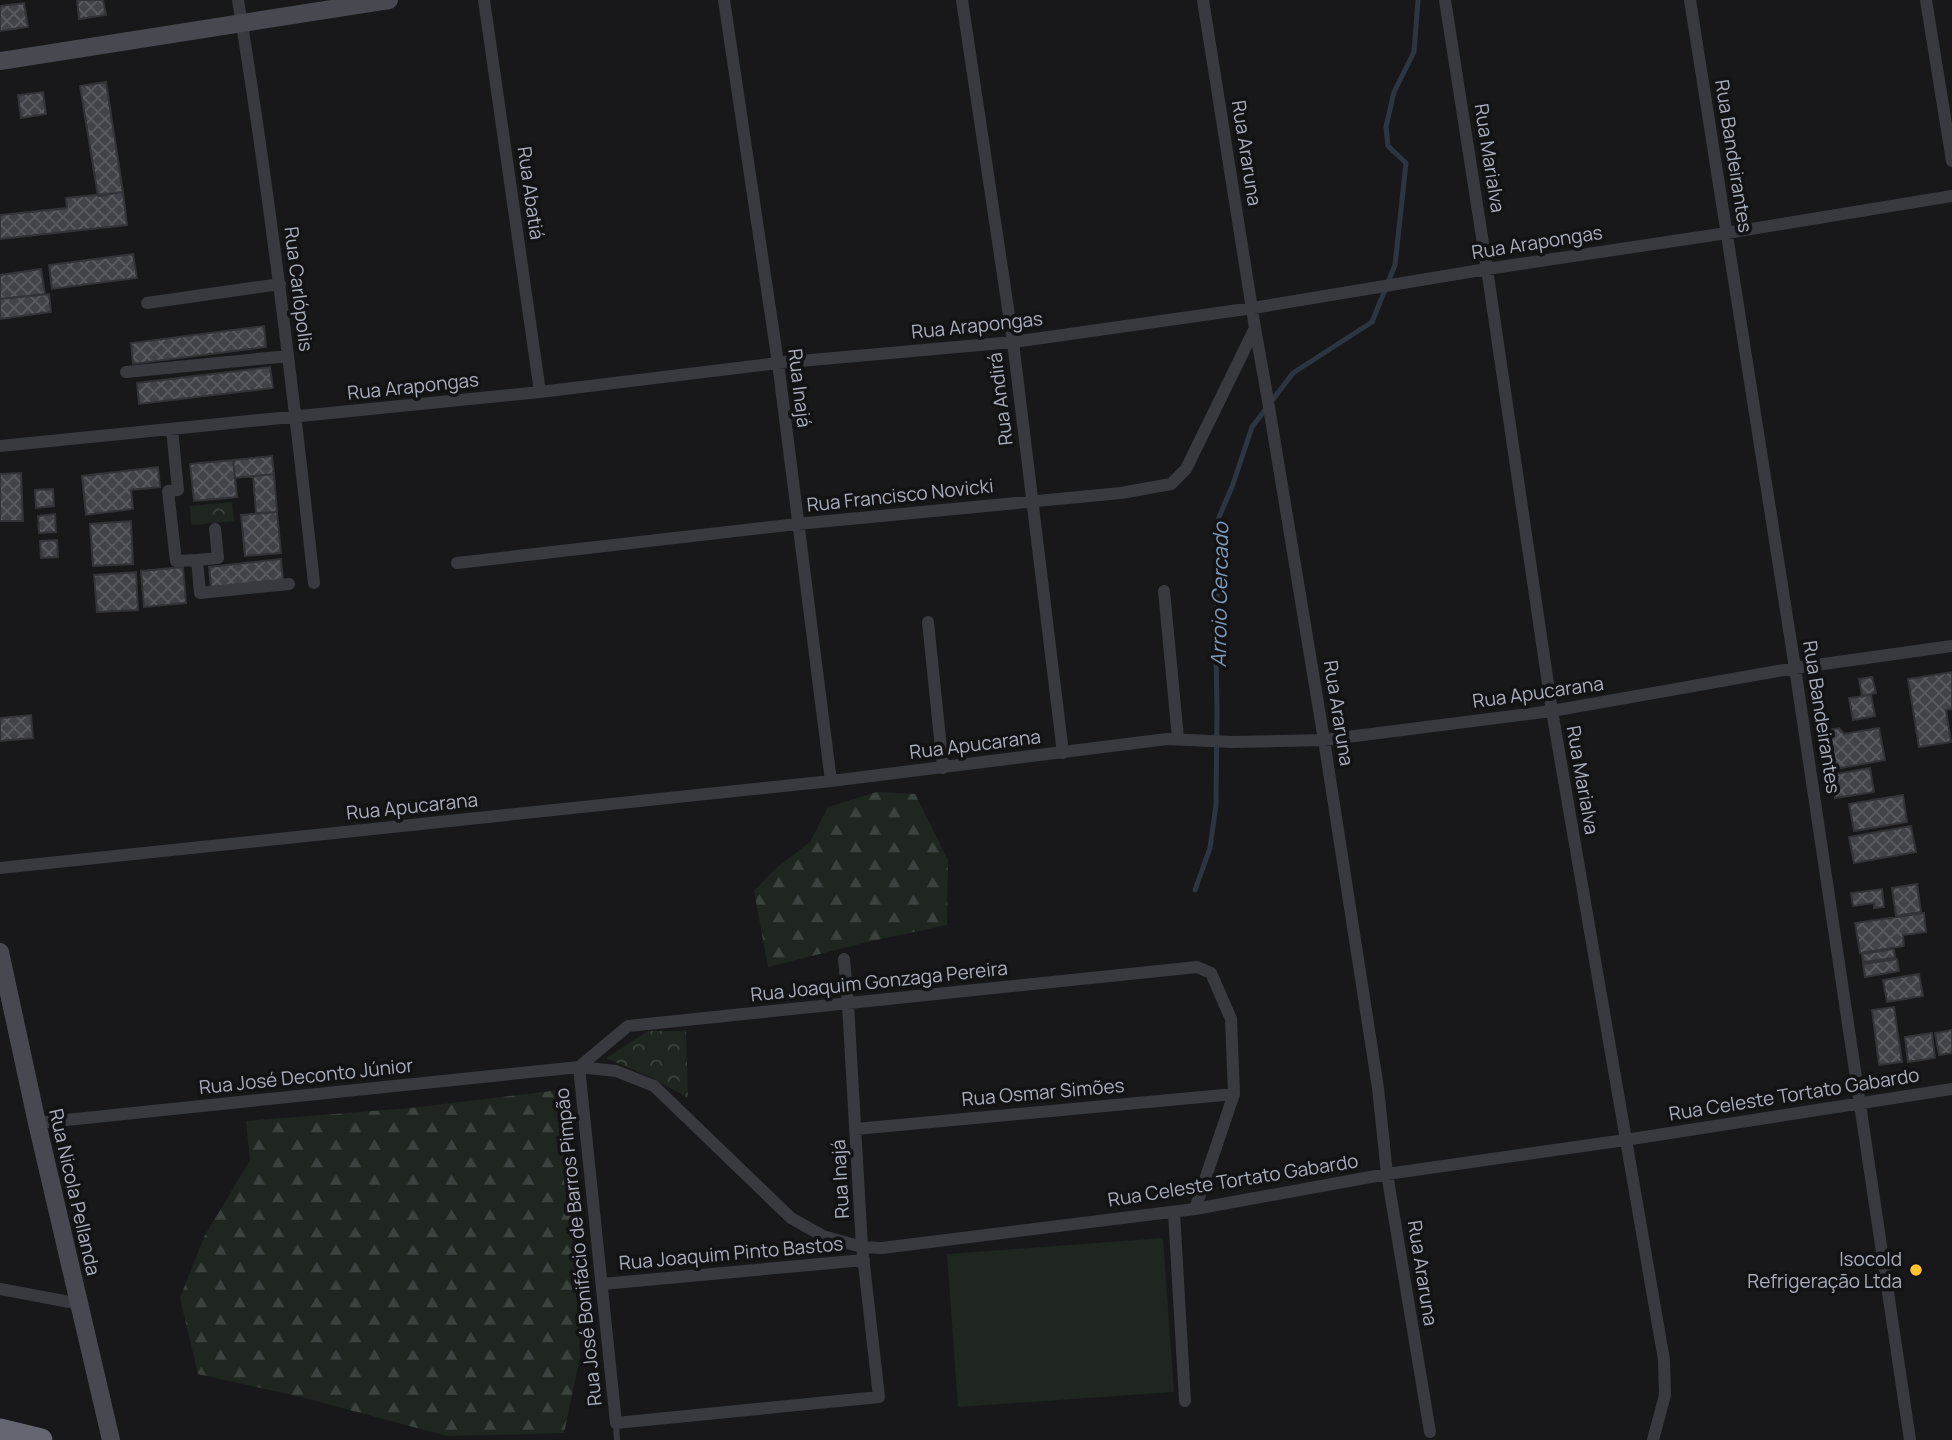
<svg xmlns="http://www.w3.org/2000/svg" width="1952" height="1440" font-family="Manrope,sans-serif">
<defs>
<pattern id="forest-firs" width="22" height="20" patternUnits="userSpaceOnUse" patternTransform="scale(1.75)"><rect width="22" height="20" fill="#1e261f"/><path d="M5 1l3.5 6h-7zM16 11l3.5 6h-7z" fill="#3c433e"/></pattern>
<pattern id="park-crowns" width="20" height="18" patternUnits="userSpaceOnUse" patternTransform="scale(1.75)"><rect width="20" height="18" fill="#1e261f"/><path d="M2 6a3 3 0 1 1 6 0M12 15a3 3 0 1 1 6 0" fill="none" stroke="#3c433e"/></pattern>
<pattern id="building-cross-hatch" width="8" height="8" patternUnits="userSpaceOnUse" patternTransform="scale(1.75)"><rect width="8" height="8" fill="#424348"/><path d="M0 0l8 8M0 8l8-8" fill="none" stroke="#5a5c60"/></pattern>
</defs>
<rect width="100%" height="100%" fill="#18181b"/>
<path fill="url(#forest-firs)" d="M877 792 915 794 948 860 947 925 867 942 768 967 754 891 775 869 810 842 828 807Z
M560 1090 567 1150 580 1357 564 1433 447 1436 301 1397 198 1374 180 1298 204 1237 250 1160 246 1121 411 1108Z"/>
<path fill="url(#park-crowns)" d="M232 502 234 521 191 525 190 506Z
M648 1031H686L688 1098 650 1077 606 1058Z"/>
<path fill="#1e261f" d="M1163 1238 1174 1392 958 1407 947 1254Z"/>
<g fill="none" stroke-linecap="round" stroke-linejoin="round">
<path stroke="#2d3640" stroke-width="5" d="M1195 890 1210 848 1216 805 1217 711 1216 653 1219 517 1232 487 1252 427 1293 373 1372 322 1395 265 1406 163 1388 146 1386 127 1394 92 1414 52 1418 0"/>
</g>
<path fill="url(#building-cross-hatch)" stroke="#323237" stroke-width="2" d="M77 0H103L106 15 79 19Z
M24 3 28 27 0 31V6Z
M106 82 123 192 98 196 80 86Z
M43 92 46 114 21 118 18 95Z
M123 192 127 225 0 239V215L67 208 66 198Z
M133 254 137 278 52 289 49 265Z
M41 269 45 294 0 299V275Z
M49 294 51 312 0 319V299Z
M264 326 266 347 133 364 131 343Z
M270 367 273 388 139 404 137 383Z
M272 456 274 474 235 478 233 460Z
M233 460 237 497 194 501 190 464Z
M158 467 160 487 131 490 133 509 86 515 82 476Z
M21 473 23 521H0V474Z
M274 474 277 512 256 513 253 476Z
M53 489 54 506 36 508 35 490Z
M277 512 281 553 245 556 241 515Z
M55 514 56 532 39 533 38 516Z
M131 521 133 564 93 566 90 524Z
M57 540 58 557 41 558 40 541Z
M281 559 283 581 211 588 209 567Z
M183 567 186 603 144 607 141 571Z
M136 572 138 610 97 612 94 575Z
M1952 672V709L1946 710 1951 742 1919 747 1908 679Z
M1872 677 1876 693 1862 696 1859 679Z
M1871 695 1875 716 1853 720 1849 698Z
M31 715 33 738 0 741V718Z
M1839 728 1844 734 1879 728 1885 760 1824 771 1817 732Z
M1870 768 1874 792 1835 798 1831 775Z
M1903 795 1907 822 1854 831 1849 804Z
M1911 826 1916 852 1854 863 1849 837Z
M1917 884 1921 912 1896 916 1892 888Z
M1882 889 1884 907 1874 908V903L1853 906 1851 893Z
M1924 913 1926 932 1903 935 1904 946 1860 953 1855 923Z
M1894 949 1895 958 1863 962 1862 954Z
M1897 959 1899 971 1865 977 1863 964Z
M1919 974 1923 996 1887 1002 1883 980Z
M1894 1007 1902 1062 1879 1065 1872 1010Z
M1952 1030V1053L1939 1055 1935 1033Z
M1932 1033 1935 1058 1908 1062 1905 1037Z"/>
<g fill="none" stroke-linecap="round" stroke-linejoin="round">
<path stroke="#393a40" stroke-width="6" d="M616 1423 617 1440"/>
<path stroke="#393a40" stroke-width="12" d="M238 0C270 194 293 388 314 583
M484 0 540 392
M724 0 778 363 831 781
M962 0 1013 342 1063 753
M1203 0 1255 328 1267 395 1324 740 1378 1088 1387 1174 1430 1432
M1445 0 1487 269 1552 711 1664 1360 1665 1395 1653 1440
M1690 0 1795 668 1910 1440
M1926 0 1952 161
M147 303 280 284
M126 372 288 356
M172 429 178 490 168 491 176 561 197 560 200 593 289 584
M0 446 540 392 778 363 1013 342 1253 308 1487 269 1727 233 1952 196
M197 560 218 558 215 529
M457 563 797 524 1121 493 1171 484 1186 469 1255 328
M1164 591 1178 738
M928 622 943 768
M0 868 831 781 1167 739 1232 742 1324 740 1552 711 1795 668 1952 646
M579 1067 616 1423 879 1397 862 1247 848 1004 844 959
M579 1067 628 1026 1197 967 1211 973 1231 1019 1234 1094 1195 1209
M37 1123 579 1067 616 1071 654 1086 791 1218 823 1236 862 1247 882 1248 1195 1209 1387 1174 1625 1140 1952 1089
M856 1129 1234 1094
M1174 1212 1185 1401
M602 1284 864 1260
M0 1289 80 1304"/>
<path stroke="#474850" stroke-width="18" d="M0 61 389 0
M0 952 37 1123 111 1440"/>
<path stroke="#646771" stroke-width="23" d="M0 1430 41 1440"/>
</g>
<circle fill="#ffc32c" stroke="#131316" stroke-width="2.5" cx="1916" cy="1270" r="7"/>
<g text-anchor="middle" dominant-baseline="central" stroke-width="7" stroke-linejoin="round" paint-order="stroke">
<g font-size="19" fill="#a9aebb" stroke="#131316">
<text transform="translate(1247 153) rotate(81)">Rua Araruna</text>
<text transform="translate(1734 156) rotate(81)">Rua Bandeirantes</text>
<text transform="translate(1490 158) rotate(81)">Rua Marialva</text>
<text transform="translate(531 193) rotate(82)">Rua Abatiá</text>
<text transform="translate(1537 242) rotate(-9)">Rua Arapongas</text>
<text transform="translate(299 289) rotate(83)">Rua Carlópolis</text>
<text transform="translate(977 325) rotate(-6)">Rua Arapongas</text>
<text transform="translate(413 386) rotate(-6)">Rua Arapongas</text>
<text transform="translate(800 388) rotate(83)">Rua Inajá</text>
<text transform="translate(1000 399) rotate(-97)">Rua Andirá</text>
<text transform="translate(900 495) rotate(-6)">Rua Francisco Novicki</text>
<text transform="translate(1538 692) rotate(-8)">Rua Apucarana</text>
<text transform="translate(1339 713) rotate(81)">Rua Araruna</text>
<text transform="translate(1822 717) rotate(81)">Rua Bandeirantes</text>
<text transform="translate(975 744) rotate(-7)">Rua Apucarana</text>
<text transform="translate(1583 780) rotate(80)">Rua Marialva</text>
<text transform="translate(412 806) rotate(-6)">Rua Apucarana</text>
<text transform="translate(879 981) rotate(-6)">Rua Joaquim Gonzaga Pereira</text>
<text transform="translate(306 1076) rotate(-6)">Rua José Deconto Júnior</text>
<text transform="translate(1043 1092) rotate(-5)">Rua Osmar Simões</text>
<text transform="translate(1794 1094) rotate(-9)">Rua Celeste Tortato Gabardo</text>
<text transform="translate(840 1179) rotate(-93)">Rua Inajá</text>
<text transform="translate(1233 1180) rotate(-9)">Rua Celeste Tortato Gabardo</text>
<text transform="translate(75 1192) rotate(77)">Rua Nicola Pellanda</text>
<text transform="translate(578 1247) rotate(-96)">Rua José Bonifácio de Barros Pimpão</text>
<text transform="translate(731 1253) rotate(-5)">Rua Joaquim Pinto Bastos</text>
<text transform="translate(1423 1273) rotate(81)">Rua Araruna</text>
</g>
<g font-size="19" fill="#a9aebb" stroke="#131316" text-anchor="end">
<text x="1902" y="1259">Isocold<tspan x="1902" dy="22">Refrigeração Ltda</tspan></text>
</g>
<g font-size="21" font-style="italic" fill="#7e9ab8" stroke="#131316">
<text transform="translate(1219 595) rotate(-89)">Arroio Cercado</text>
</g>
</g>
</svg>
